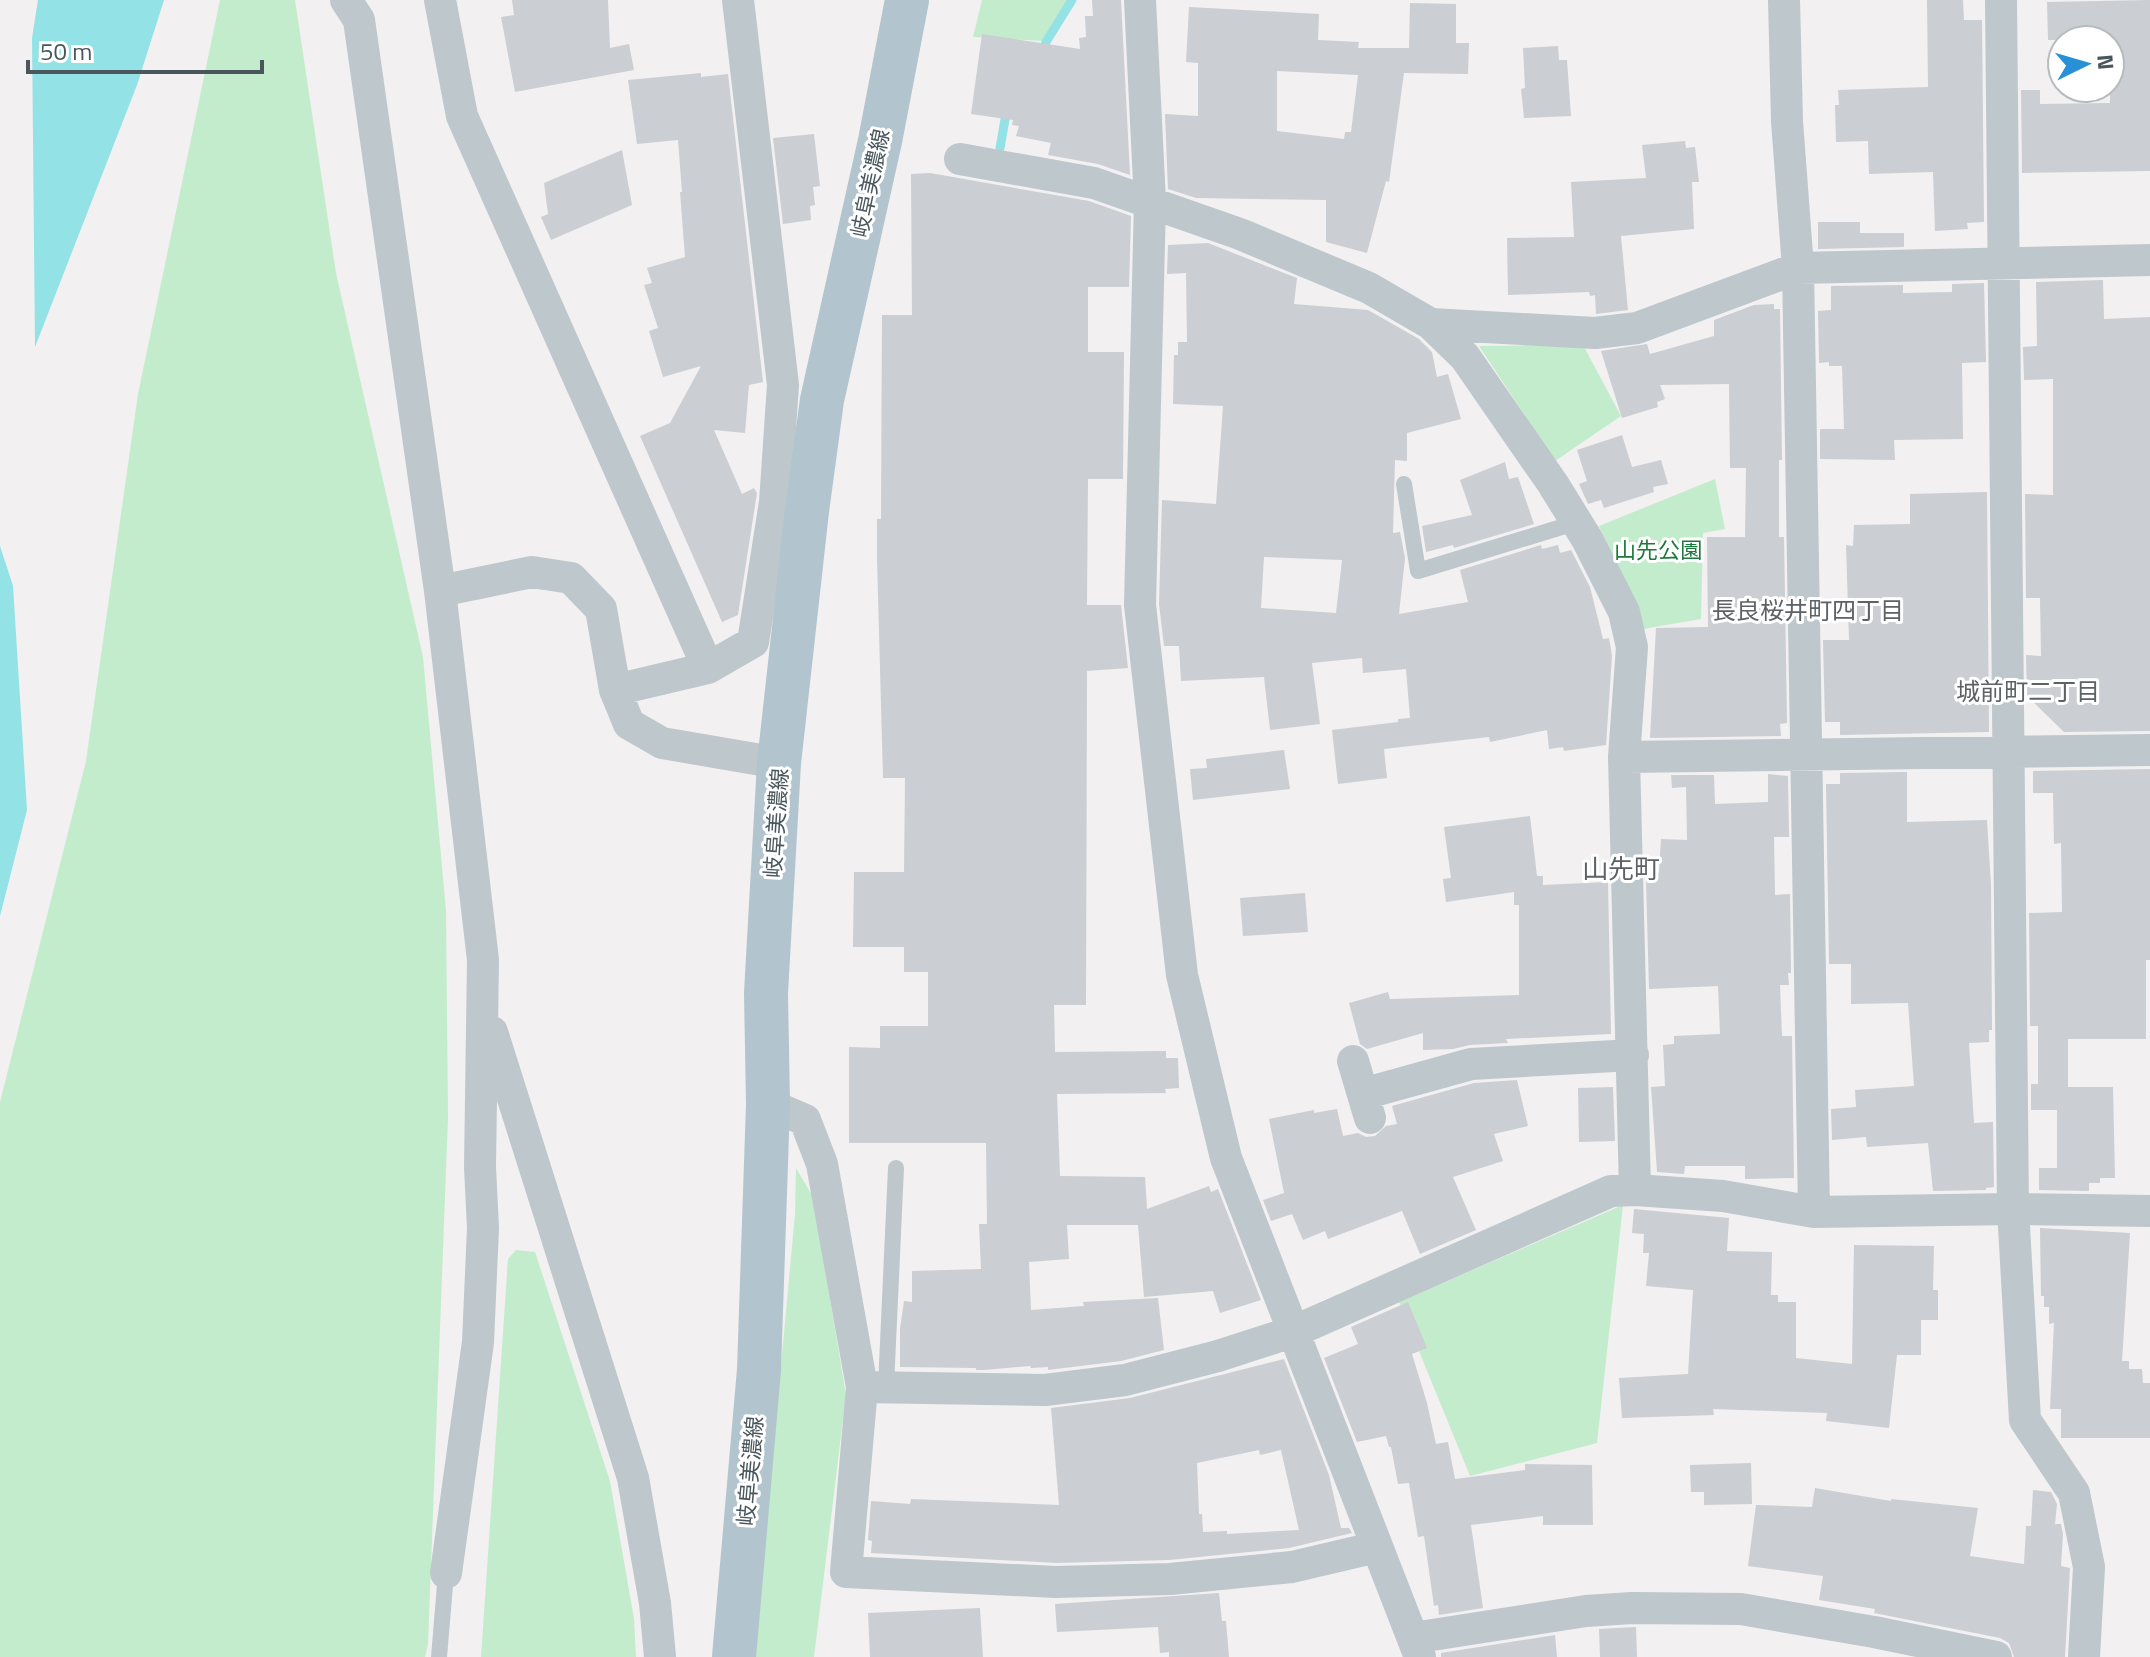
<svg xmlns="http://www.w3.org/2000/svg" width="2150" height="1657" font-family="'Titillium Web','Noto Sans JP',sans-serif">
<rect width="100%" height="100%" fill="#f2f0f1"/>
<path fill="#c3eccc" d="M220 0H295L336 273 423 657 446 911 448 1118 428 1644 425 1657H0V1102L86 761 138 394Z
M982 0H1070L1045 41 973 37Z
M1583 345 1621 416 1555 461 1479 346Z
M1715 479 1725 529 1703 533 1701 619 1643 629 1599 526Z
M796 1168 813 1197 846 1395 814 1657H754L795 1214Z
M1623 1205 1597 1443 1470 1476 1399 1302Z
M516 1250 535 1252 610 1481 634 1619 636 1657H481L508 1259Z"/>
<path fill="#93e2e6" d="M38 0H164L137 85 35 347 32 38Z
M0 546 13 586 27 810 0 916Z"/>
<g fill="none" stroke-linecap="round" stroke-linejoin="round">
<path stroke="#93e2e6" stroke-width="9" d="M1043 53 1046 42 1072 0
M1000 148 1007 108"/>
</g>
<path fill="#cbced2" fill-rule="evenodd" d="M512 0H608L610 48 629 44 634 70 515 92 501 17 514 15Z
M1092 0H1121L1130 175 1098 164 1048 155 1051 143 1016 136 1019 126 1012 125 1013 120 971 114 982 34 1080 49 1079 38 1086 37 1085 16H1093Z
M1927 0H1963L1964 20H1982L1984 222 1967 223 1968 229 1935 231 1933 172 1869 174 1868 141 1836 142 1835 105H1839L1838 90 1928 87Z
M2150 0V171L2022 173 2021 90H2040V104L2110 103V40H2048L2047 2Z
M1410 3 1456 4V43H1469L1468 74 1404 73 1389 182 1386 181 1367 253 1326 242V200L1196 198 1168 189 1165 114 1198 116V63L1186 62 1189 7 1319 14 1318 40 1359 42 1358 48H1409ZM1277 71 1358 75 1351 132H1345L1344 139 1277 131Z
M1558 46 1559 60H1567L1571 116 1524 118 1521 89 1525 88 1523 48Z
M701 73V77L728 74 763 382 749 385 745 433 714 430 742 494 754 488 757 493 738 615 722 622 640 436 670 423 701 366 663 377 649 331 658 328 644 285 652 283 647 268 685 257 680 192H682L678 140 637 144 628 80Z
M814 134 820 186 813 187 815 205 810 206 811 220 783 224 773 138Z
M1685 141 1686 148 1695 147 1699 182H1692L1694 229 1621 236 1628 310 1596 314 1595 295 1590 296 1589 292 1508 295 1507 238 1574 237 1571 182 1646 178 1642 145Z
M622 150 632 205 551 240 541 217 548 214 544 183Z
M930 173 1089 201 1131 216 1129 287H1088V352H1124L1123 479H1088L1087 605H1121L1128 668 1087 671 1086 1005H1054L1055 1052 1166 1051V1058H1178L1179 1088 1165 1089 1166 1093 1057 1094 1060 1176 1145 1177 1147 1209 1209 1186 1211 1192 1218 1189 1261 1300 1220 1313 1213 1291 1144 1297 1138 1225H1067L1069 1259 1029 1262 1031 1310 1084 1306 1083 1302 1158 1298 1164 1350 1121 1361 1048 1370V1367L1031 1368 1030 1366 984 1370H976V1368L900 1367V1329L904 1301 912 1302V1271L981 1269 979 1224H987L986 1143H849V1047L880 1048V1026H928V972H904V947H853L854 872H904L905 778H883L877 558V519H881L882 315H912L911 174Z
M1818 222H1860V233H1904V247L1818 249Z
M1208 243 1297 278 1294 304 1368 310 1419 339 1432 352 1437 377 1448 374 1461 419 1407 433V461L1395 460 1393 533 1400 532 1405 558 1399 614 1468 602 1460 570 1541 545 1542 549 1558 545 1560 553 1571 550 1590 587 1603 639 1609 638 1612 656 1606 745 1564 751 1563 747 1549 749 1547 730 1490 742 1489 737 1384 749 1387 778 1338 784 1332 730 1398 722V719L1410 718 1406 669 1363 673 1362 658 1312 663 1320 724 1270 730 1264 677 1181 681 1179 646H1164L1159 604 1162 500 1216 504 1223 406 1173 404 1174 355H1178V342H1187L1186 273 1167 274 1168 245ZM1264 557 1342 560 1336 613 1261 608Z
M2103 280 2104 319 2150 317V731L2064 732 2027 696 2026 655 2041 656 2040 598H2026L2025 494 2053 495V379L2024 380 2023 347 2037 346 2036 282Z
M1984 283 1986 362 1962 363 1963 439 1894 440 1895 460 1820 459V429H1844L1842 366H1829V362L1819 363 1818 311 1831 310V286L1903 285V293L1952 292V284Z
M1774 304V309H1780L1782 460H1779V537H1784L1787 723 1780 724 1781 736 1650 738 1656 628 1708 627 1707 537H1745L1746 468H1730L1729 384 1660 385 1665 399 1657 402 1658 407 1622 418 1601 351 1647 344 1650 354 1714 336V320L1754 305Z
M1622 435 1632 467 1661 460 1668 484 1653 487 1654 492 1604 508 1601 500 1588 504 1579 484 1587 481 1577 450Z
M1505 462 1509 479 1518 477 1534 524 1454 548 1453 545 1426 552 1422 526 1472 515 1460 480Z
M1987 492 1989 732 1840 735V722H1825L1823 640H1849L1846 545 1853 546 1854 525 1910 524V494Z
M1284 750 1290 789 1193 800 1190 769 1207 768 1206 759Z
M2150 769V960H2146V1039H2068V1087H2113L2115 1178H2100V1183H2089V1191L2039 1190V1168H2057V1110H2031V1084H2038V1026H2030L2029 913 2062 912 2061 843 2054 844 2053 793H2033V771Z
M1907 772V822L1987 820 1991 885 1992 1030H1989V1042L1969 1043 1974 1123 1993 1122 1994 1187 1986 1188V1190L1933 1191 1928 1143 1867 1147 1866 1137 1832 1140 1831 1109 1856 1107 1855 1090 1914 1086 1908 1003 1851 1004V964H1829L1826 784H1840V773Z
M1768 774 1788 776 1789 837H1774L1775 895 1790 894 1791 973H1788L1789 985H1780L1782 1036H1792L1794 1178 1745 1179V1166H1685L1684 1174 1657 1172 1651 1087 1665 1086 1663 1045 1674 1044V1036L1720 1034 1718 986 1649 989 1646 881H1651V873H1659L1661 839 1687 840 1686 787 1672 788 1671 775H1714L1715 804 1768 802Z
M1530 816 1537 876H1543V885L1608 882 1611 1034 1506 1039 1508 1043 1470 1045 1453 1049 1423 1050V1033L1367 1049 1360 1044 1349 1003 1388 992 1390 999 1519 995V905H1514V892L1446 902 1443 879 1451 878 1444 827Z
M1305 893 1308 932 1243 936 1240 898Z
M1517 1080 1528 1126 1494 1134 1503 1161 1453 1177 1476 1230 1420 1254 1402 1211 1328 1239 1325 1231 1303 1240 1292 1214 1271 1221 1263 1200 1284 1193 1269 1119 1314 1110V1113L1337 1109 1343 1136 1358 1133 1366 1137 1375 1136 1386 1126 1397 1124 1392 1106 1474 1083Z
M1613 1087 1615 1141 1579 1142 1578 1088Z
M1634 1209 1729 1218 1727 1251 1772 1252 1771 1295H1778V1302H1796V1358L1852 1364 1854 1245 1934 1246 1933 1290H1938V1320H1921V1355H1897L1889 1428 1826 1421 1827 1413 1713 1409 1714 1415 1622 1418 1619 1378 1688 1374 1693 1290 1646 1286 1649 1253H1643L1644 1234 1632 1233Z
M2040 1228 2130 1233 2122 1361H2129V1369H2142L2143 1383H2150V1438H2061V1409H2050L2054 1323 2049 1324V1307H2044V1296H2041Z
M1408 1302 1427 1348 1412 1354 1427 1403 1436 1444 1448 1442 1455 1479 1525 1470V1464L1592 1465 1593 1525H1543V1516L1471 1525 1483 1608 1439 1615 1438 1605 1434 1606 1424 1536 1418 1537 1409 1483 1398 1484 1391 1447H1389L1386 1436 1357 1442 1324 1358 1358 1344 1351 1327Z
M1284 1359 1329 1475 1341 1528H1349L1352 1533 1289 1548 1169 1560 1056 1563 871 1553 872 1541 868 1540 871 1501 910 1504 911 1499 1059 1505 1051 1408 1130 1398ZM1259 1450 1260 1455 1281 1450 1299 1530 1227 1534V1531L1203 1532 1202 1514H1199L1197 1463Z
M1751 1463 1752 1504 1704 1505V1492H1691L1690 1465Z
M1815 1488 1891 1501V1499L1978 1508 1970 1556 2024 1564 2026 1526H2031L2033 1490 2051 1492 2057 1504 2055 1524H2061L2063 1534 2061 1566 2070 1568 2065 1657H2014L2009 1643 2000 1638 1874 1613 1875 1609 1819 1600 1823 1576 1748 1566 1756 1505 1812 1507Z
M1219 1593 1222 1621H1226L1229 1657H1169V1652L1160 1653 1158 1627 1057 1632 1055 1604Z
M980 1608 983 1657H870L868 1613Z
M1636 1627 1637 1657H1600L1599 1629Z
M1555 1635 1557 1657H1441V1653Z"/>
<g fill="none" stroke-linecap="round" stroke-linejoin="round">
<path stroke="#bdc7cc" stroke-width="16" d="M1404 484 1418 571 1578 522
M886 1386 896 1168
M439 1657 446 1573"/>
<path stroke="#bdc7cc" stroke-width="32" d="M346 0 359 20 440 591 483 960 480 1167 483 1228 478 1342 446 1573
M440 0 462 116 708 668
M1140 0 1150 202 1140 605 1182 975 1226 1158 1420 1657
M1784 0 1787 121 1798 268 1814 1212
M2001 0 2013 1209 2025 1420 2074 1493 2089 1567 2084 1657
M960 159 1094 183 1240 234 1369 288 1431 324 1465 357 1553 484 1587 539 1624 612 1632 647 1624 757 1635 1190
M1431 324 1595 333 1637 328 1798 268 2150 260
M440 591 532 572 571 578 601 609 615 690 629 724 662 743 779 763
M615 690 708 668 753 642 775 502 783 385 738 0
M1624 757 2150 750
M492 1032 633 1478 655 1603 660 1657
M1353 1061 1370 1118
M1363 1094 1471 1064 1633 1055
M768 1104 805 1120 822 1164 862 1387 846 1572 1056 1582 1170 1579 1292 1567 1377 1547
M862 1387 1045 1390 1125 1380 1218 1356 1295 1331 1611 1191 1635 1190 1723 1196 1814 1212 2013 1209 2150 1211
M1413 1638 1586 1611 1632 1608 1741 1609 1874 1632 1996 1657"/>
<path stroke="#b2c4cd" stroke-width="44" d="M734 1657 759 1370 768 1104 766 993 779 763 807 511 822 400 880 141 907 0"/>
</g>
<g text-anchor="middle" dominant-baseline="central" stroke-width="6" stroke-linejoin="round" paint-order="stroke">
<g font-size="22" fill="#49575c" stroke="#fff">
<text transform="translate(870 183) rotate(-78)">岐阜美濃線</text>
<text transform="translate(776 823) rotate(-86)">岐阜美濃線</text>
<text transform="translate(750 1471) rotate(-85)">岐阜美濃線</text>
</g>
<g font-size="22" fill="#1e793d" stroke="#fff">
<text x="1658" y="550">山先公園</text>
</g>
<g font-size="24" fill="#5d6265" stroke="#fff">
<text x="1808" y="610">長良桜井町四丁目</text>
<text x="2028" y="691">城前町二丁目</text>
</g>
<g font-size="26" fill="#5d6265" stroke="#fff">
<text x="1621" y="868">山先町</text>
</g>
</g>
<g transform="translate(2086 64) rotate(85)"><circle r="38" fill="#ffffff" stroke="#b6bcbe" stroke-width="2"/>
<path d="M0-6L14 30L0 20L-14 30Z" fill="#2790d6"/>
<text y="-12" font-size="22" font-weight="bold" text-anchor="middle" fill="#49575c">N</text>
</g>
<path d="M28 60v12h234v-12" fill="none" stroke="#49575c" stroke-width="4"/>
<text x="40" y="60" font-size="24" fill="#49575c" stroke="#ffffff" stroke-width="6" paint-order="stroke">50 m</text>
</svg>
